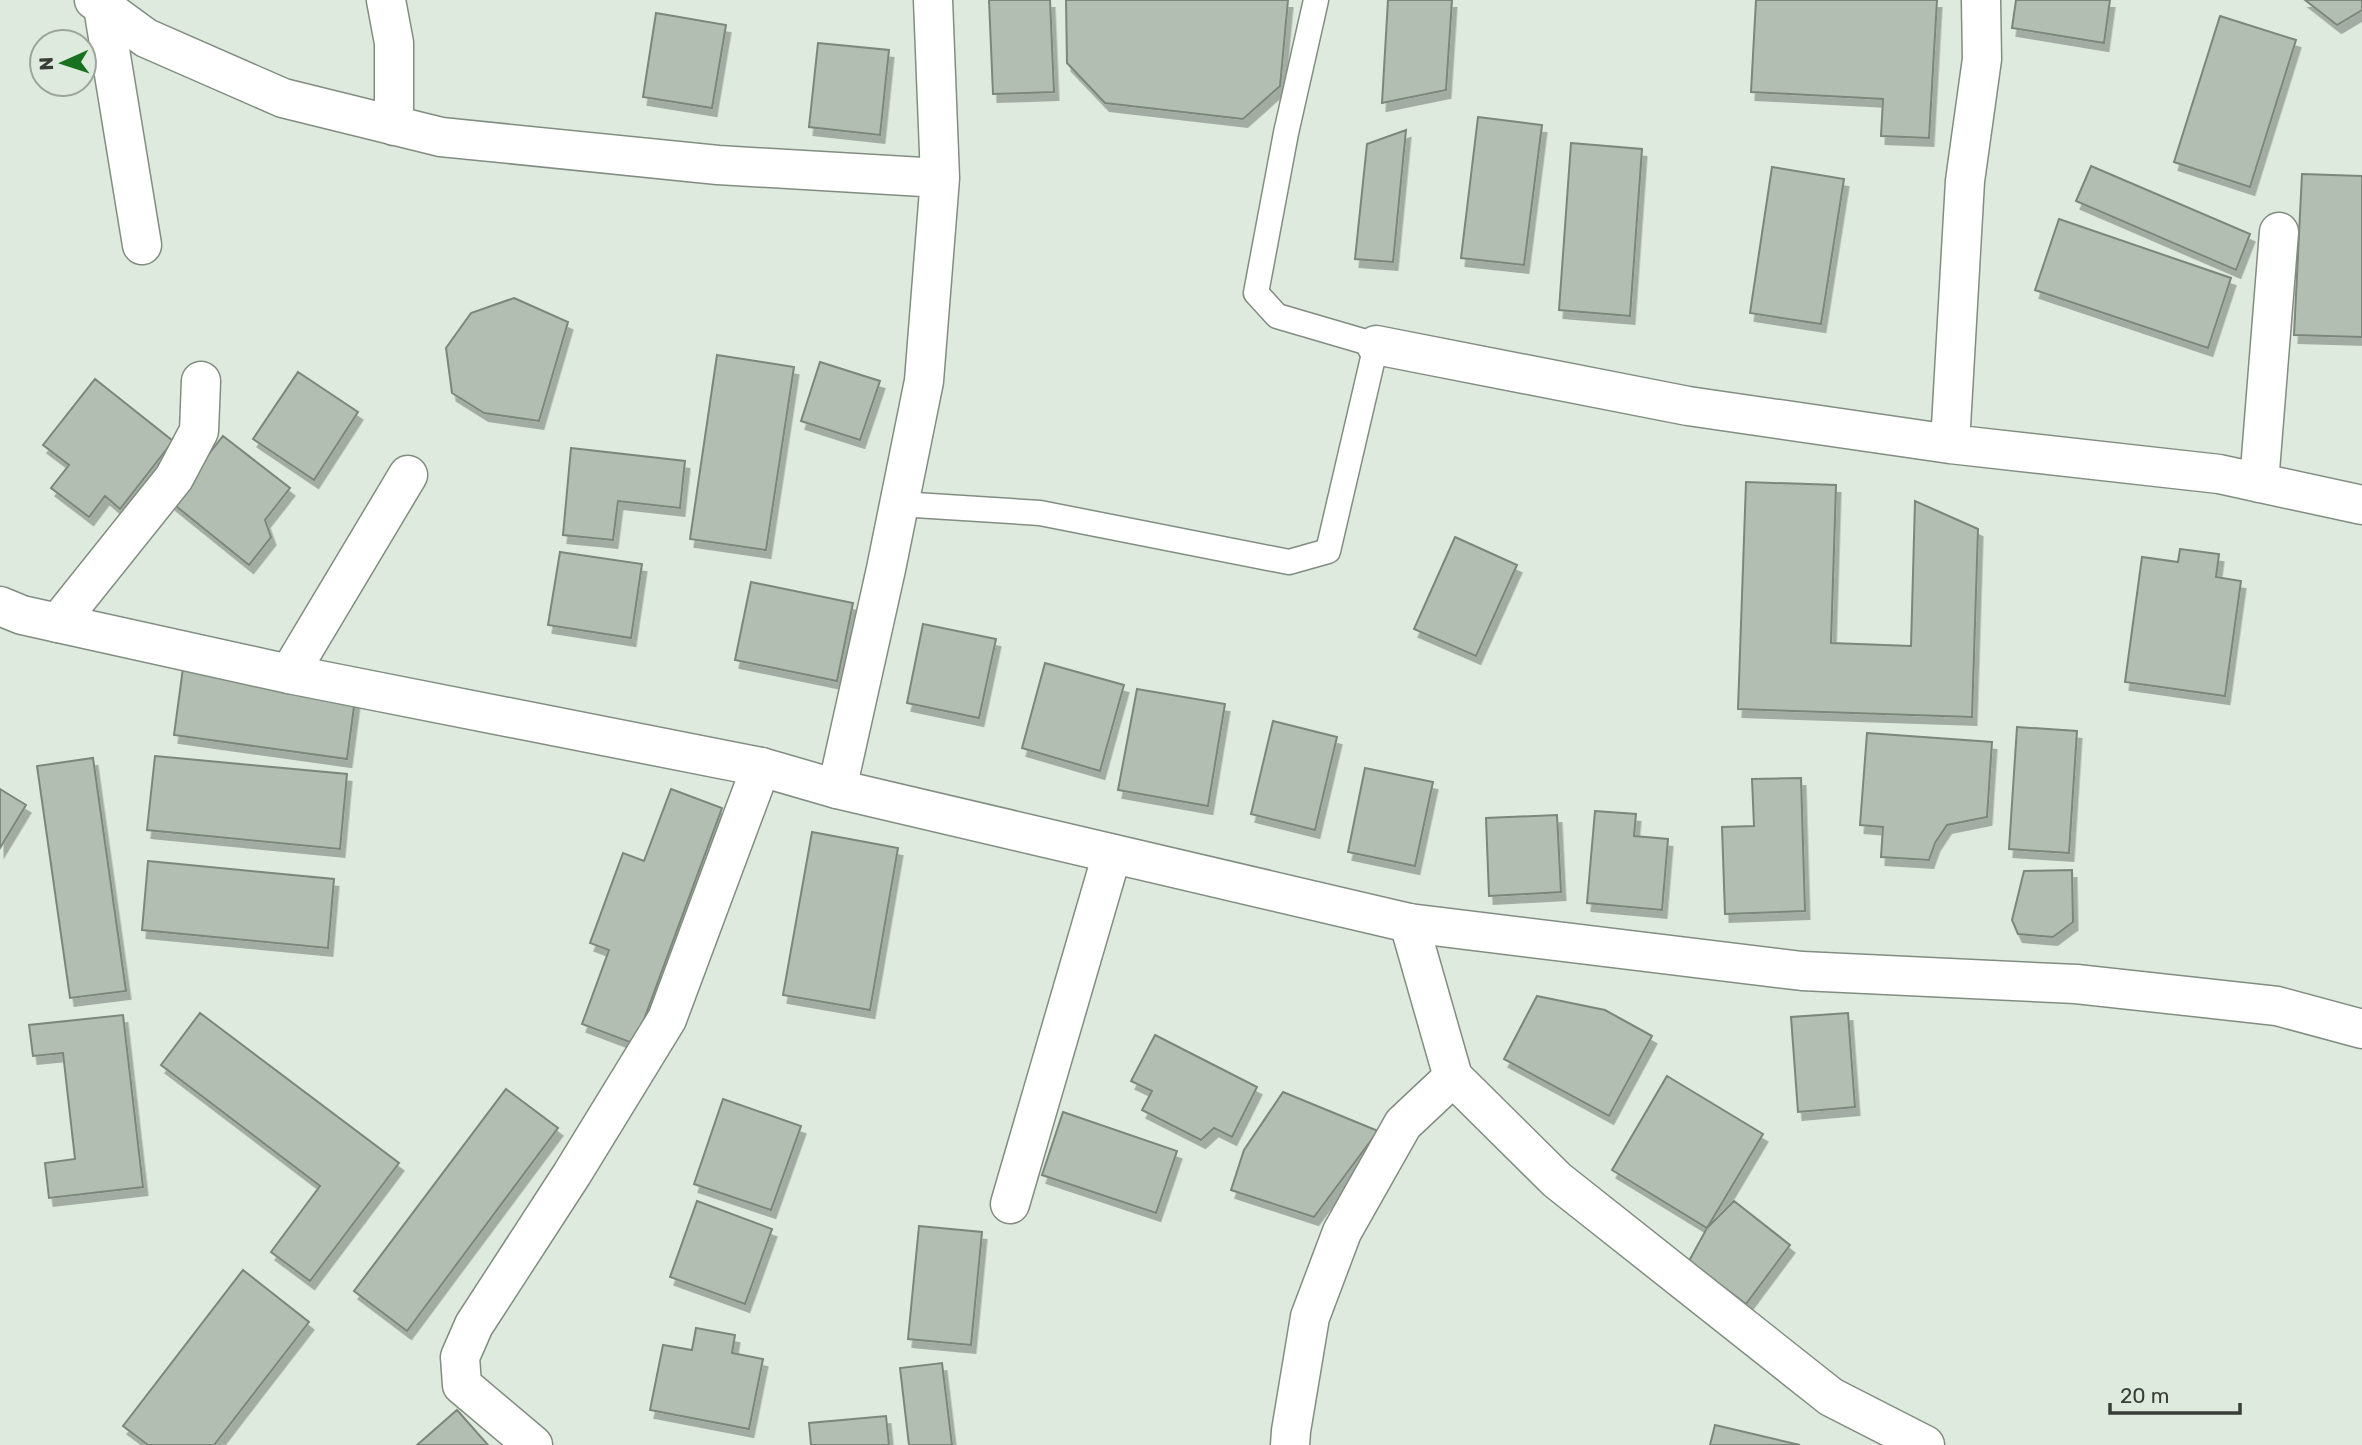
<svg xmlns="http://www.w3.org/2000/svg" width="2362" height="1445" font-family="Rubik,sans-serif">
<defs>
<filter id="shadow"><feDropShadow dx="4.5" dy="8" stdDeviation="0" flood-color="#0004"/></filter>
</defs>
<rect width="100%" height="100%" fill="#deeadd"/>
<path fill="#b2beb1" stroke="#7c877b" stroke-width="2" filter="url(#shadow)" d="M989 0H1050L1054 92 993 94Z
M1066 0H1288L1280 86 1243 119 1105 103 1067 63Z
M1388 0H1452L1446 90 1382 103Z
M1756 0H1937L1929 138 1881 136 1883 99 1751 92Z
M2016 0H2110L2104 43 2012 28Z
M2305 0H2362V10L2337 25Z
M656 13 726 25 712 108 643 97Z
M2220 16 2296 40 2250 187 2174 162Z
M818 43 889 50 880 135 809 127Z
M1478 117 1542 125 1524 265 1461 258Z
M1406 130 1393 262 1355 259 1367 144Z
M1571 143 1642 149 1630 316 1559 310Z
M2091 166 2250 234 2236 270 2076 201Z
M1772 167 1844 179 1821 324 1750 313Z
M2302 174 2362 176V337L2294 335Z
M2059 219 2231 278 2208 348 2035 290Z
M514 298 568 322 539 421 484 413 452 393 446 348 471 313Z
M717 355 794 367 766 550 690 539Z
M820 362 880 381 860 440 801 421Z
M298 372 358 412 314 480 253 439Z
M95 379 173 441 120 509 105 496 89 517 51 488 69 465 43 445Z
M223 436 290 488 265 520 271 537 249 565 171 502Z
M571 448 685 461 680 508 618 501 613 540 563 535Z
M1746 482 1836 485 1831 643 1911 646 1915 501 1978 529 1972 717 1738 709Z
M1455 537 1517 565 1476 656 1414 629Z
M2180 549 2219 554 2216 577 2241 581 2225 696 2125 682 2142 557 2178 562Z
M560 552 642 564 631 638 548 625Z
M751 582 853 603 837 681 735 660Z
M923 624 996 639 979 718 907 703Z
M1045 663 1124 685 1100 771 1022 748Z
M183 668 356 692 347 759 174 735Z
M1137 689 1225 704 1208 806 1118 790Z
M1273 721 1337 737 1315 830 1251 814Z
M2017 727 2077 731 2069 853 2009 849Z
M1867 733 1992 742 1987 817 1947 825 1935 843 1929 860 1881 857 1883 827 1860 825Z
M155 756 347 774 340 849 147 830Z
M93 758 126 991 70 998 37 766Z
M1365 768 1433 782 1415 866 1348 852Z
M1801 778 1805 911 1725 914 1722 827 1754 826 1752 779Z
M0 789 26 805 0 848Z
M671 789 722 808 635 1044 582 1024 609 950 590 943 623 853 644 861Z
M1595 811 1636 814 1634 836 1668 839 1662 910 1587 903Z
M1557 815 1561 892 1489 896 1486 818Z
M812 832 898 848 870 1010 783 995Z
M148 861 334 879 328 948 142 930Z
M2072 870 2073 922 2053 937 2018 934 2012 920 2024 871Z
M1537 996 1605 1010 1652 1036 1609 1116 1504 1059Z
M200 1013 399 1163 310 1281 271 1252 320 1186 161 1065Z
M1848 1013 1855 1107 1798 1112 1791 1017Z
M123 1015 143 1187 49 1198 45 1163 75 1159 63 1053 33 1056 29 1025Z
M1155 1035 1257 1087 1232 1137 1214 1128 1201 1140 1142 1110 1152 1091 1131 1081Z
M1667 1076 1763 1134 1707 1228 1612 1170Z
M506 1089 558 1128 407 1331 354 1291Z
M1283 1092 1378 1131 1314 1217 1231 1190 1244 1150Z
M723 1099 801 1126 771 1210 694 1184Z
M1063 1112 1177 1151 1156 1213 1042 1175Z
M697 1201 772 1229 745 1304 670 1277Z
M1734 1201 1790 1245 1746 1304 1689 1261 1707 1228Z
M919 1226 982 1232 971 1345 908 1339Z
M243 1270 309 1322 214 1445H148L123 1426Z
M696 1328 735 1335 732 1353 763 1359 749 1429 650 1410 663 1345 692 1350Z
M942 1363 952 1445H909L900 1368Z
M457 1410 488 1445H417Z
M886 1416 889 1445H811L809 1423Z
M1715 1425 1800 1445H1710Z"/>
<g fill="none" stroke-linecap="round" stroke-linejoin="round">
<g stroke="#828d82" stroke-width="27">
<path id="service" d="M899 504 1040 513 1289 562 1328 551 1376 345 1277 316 1256 293 1286 133 1316 0"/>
</g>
<g stroke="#828d82" stroke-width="41">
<path id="minor" d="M94 0 146 38 283 98 441 137 718 165 940 178
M386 0 394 43V126
M103 7 142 245
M1376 345 1688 406 1950 444 2219 474 2362 505
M1950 444 1965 181 1982 59 1981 0
M2259 483 2279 232
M58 623 174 478 199 431 201 381
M289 674 408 475
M837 789 886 569 924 381 940 178 933 0
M1409 923 1453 1077 1557 1180 1831 1397 1925 1445
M1010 1204 1112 854
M533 1445 462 1385 460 1357 474 1325 572 1174 667 1019 761 767
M1290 1445 1291 1431 1310 1317 1342 1232 1403 1124 1453 1077"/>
</g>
<g stroke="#828d82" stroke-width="41">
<path id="tertiary" d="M0 606 22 615 58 623 289 674 761 767 837 789 1409 923 1802 971 2076 984 2277 1006 2362 1029"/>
</g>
<use href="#service" stroke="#fff" stroke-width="24"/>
<use href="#minor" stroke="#fff" stroke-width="38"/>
<use href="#tertiary" stroke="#fff" stroke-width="38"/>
</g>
<g transform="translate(63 63) rotate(267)"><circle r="33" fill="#deeadd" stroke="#9ca59b" stroke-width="2"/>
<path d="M0-5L12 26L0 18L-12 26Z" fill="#17711e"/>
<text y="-10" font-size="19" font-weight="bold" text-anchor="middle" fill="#383d38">N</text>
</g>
<path d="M2110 1403v10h130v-10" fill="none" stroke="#383d38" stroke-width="3.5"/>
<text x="2120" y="1403" font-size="21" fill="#383d38" stroke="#deeadd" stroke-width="5" paint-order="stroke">20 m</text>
</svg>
